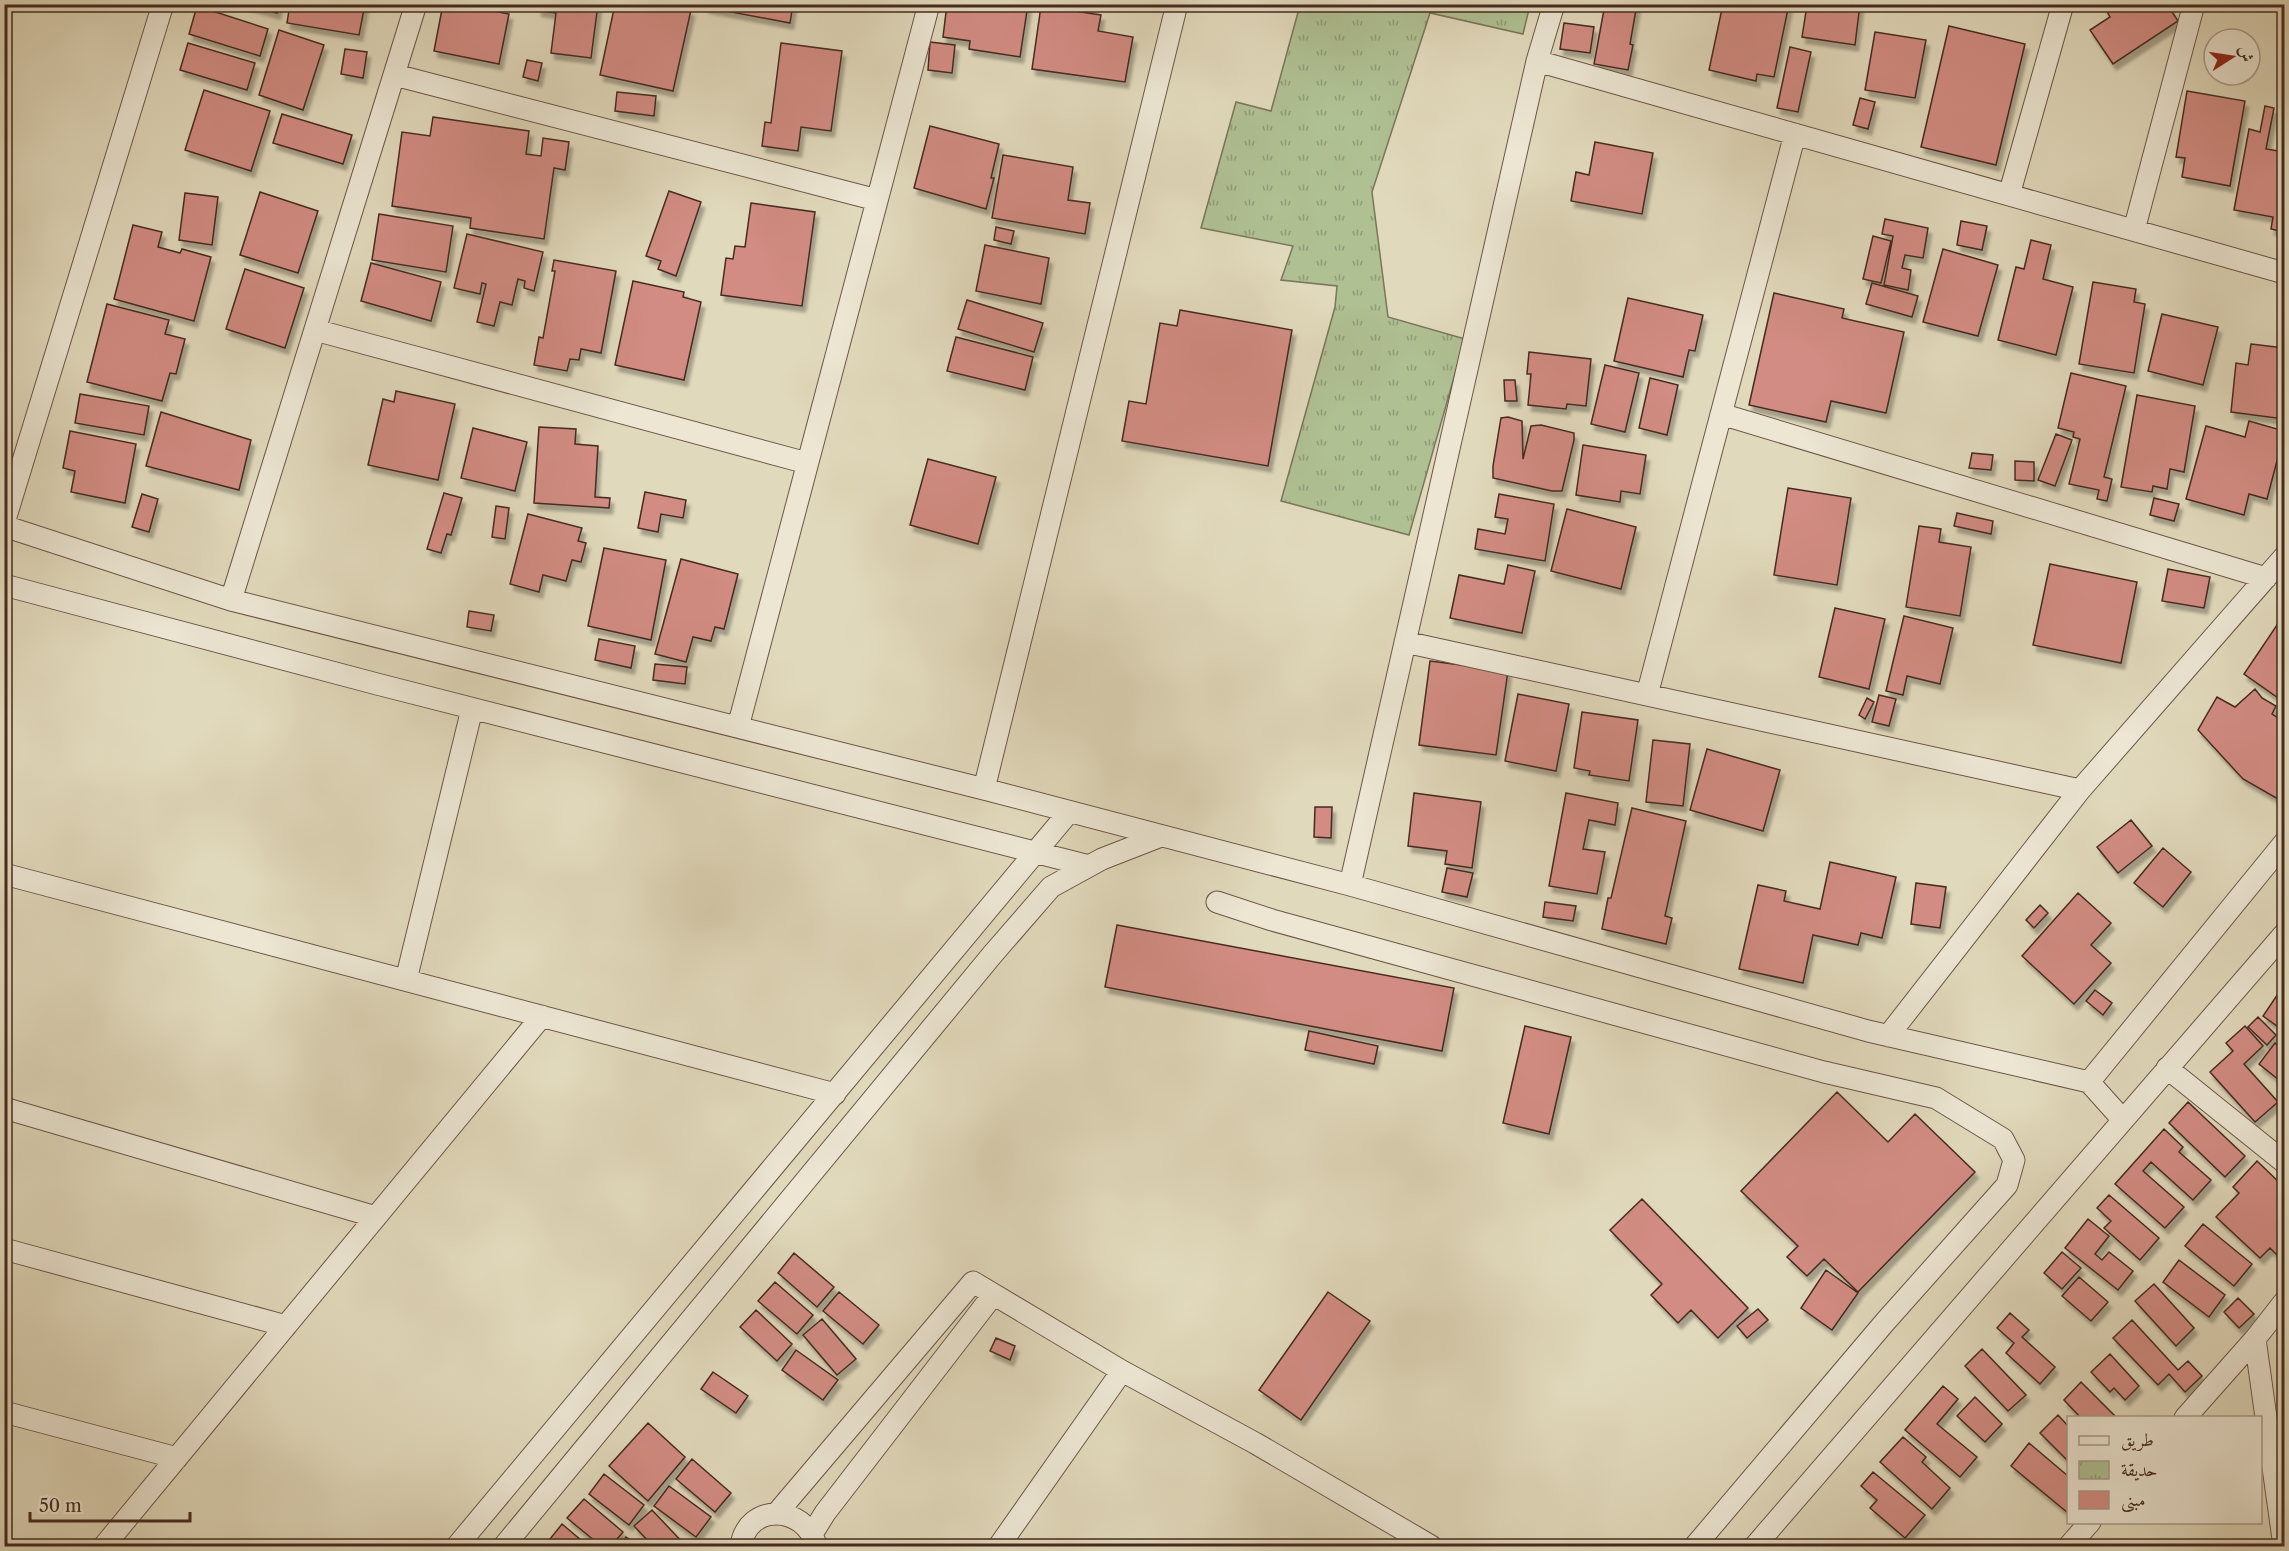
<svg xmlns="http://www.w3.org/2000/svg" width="2289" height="1551" font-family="'Libre Caslon Text',Amiri,serif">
<defs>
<pattern id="park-tufts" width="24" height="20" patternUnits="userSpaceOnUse" patternTransform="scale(1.5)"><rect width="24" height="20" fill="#afc093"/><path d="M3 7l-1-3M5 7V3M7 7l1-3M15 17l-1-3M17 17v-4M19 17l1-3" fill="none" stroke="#909c78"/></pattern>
<filter id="shadow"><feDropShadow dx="3.5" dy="6" stdDeviation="1.5" flood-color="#0004"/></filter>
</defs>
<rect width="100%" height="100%" fill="#e1d9bc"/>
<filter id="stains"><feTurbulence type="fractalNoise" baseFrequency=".00333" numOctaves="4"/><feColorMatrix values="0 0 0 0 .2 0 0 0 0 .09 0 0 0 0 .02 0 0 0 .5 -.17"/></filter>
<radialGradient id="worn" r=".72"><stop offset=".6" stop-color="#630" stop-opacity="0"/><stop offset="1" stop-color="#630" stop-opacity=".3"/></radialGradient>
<path fill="url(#park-tufts)" stroke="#7a765a" stroke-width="1.5" d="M1300 5H1530L1523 34 1430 13 1372 192 1388 317 1465 339 1409 535 1281 501 1335 307 1337 286 1281 280 1293 246 1201 228 1236 102 1271 111Z"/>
<path fill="#d28c83" stroke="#452b20" stroke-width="1.5" filter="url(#shadow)" d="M243 4H279L277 13Z
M290 4H365L359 35 287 23Z
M443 4H458L509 14 499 64 434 51Z
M538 4H572L571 10 581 11 582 4H598L591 58 551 53 556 13 538 10Z
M615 4H666L691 10 673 91 600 75Z
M706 4H793L790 23 705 7Z
M947 4H1028L1020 57 969 49 970 41 943 37Z
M1605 4H1637L1630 44 1633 45 1628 70 1594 64Z
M1723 4H1789L1774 77 1757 74 1756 81 1709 70Z
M1860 4 1855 45 1802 37 1807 5 1804 4Z
M2167 4 2178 21 2113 64 2090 30 2110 17 2103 4Z
M197 6 268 29 260 56 189 34Z
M1041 6 1101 15 1098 31 1133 37 1125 82 1032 69Z
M1564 23 1594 27 1590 53 1560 49Z
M1949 26 2025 44 1996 165 1921 147Z
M279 30 324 45 303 110 259 95Z
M1875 32 1926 40 1915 98 1865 90Z
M930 42 955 45 952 73 928 70Z
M188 43 255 63 247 90 180 70Z
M781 43 842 51 831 131 801 127 798 151 762 146 765 122 771 123Z
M1790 47 1811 52 1798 112 1777 108Z
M345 49 367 52 363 78 341 74Z
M527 60 542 63 538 81 523 77Z
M204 90 270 111 251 171 185 150Z
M2187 91 2245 101 2230 186 2182 177 2185 158 2176 157Z
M617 92 656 96 654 116 615 111Z
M1860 98 1875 102 1868 129 1853 125Z
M2265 106 2274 108 2266 149 2284 152V232L2271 229 2273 217 2234 210 2249 129 2260 132Z
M282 114 352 135 343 164 273 143Z
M433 117 529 131 526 154 541 156 543 138 569 142 565 170 554 168 544 239 470 228 471 218 392 206 402 132 430 136Z
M930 126 999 144 991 178H994L986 209 914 188Z
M1595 142 1653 153 1642 214 1571 201 1576 172 1589 175Z
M1003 155 1073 167 1068 200 1090 203 1085 234 992 218Z
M669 191 701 202 676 276 658 269 661 261 646 256Z
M260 192 318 211 298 273 240 255Z
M185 193 218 197 212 245 179 240Z
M751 203 815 212 802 306 721 295 726 258 733 259 735 246 745 247Z
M379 214 453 226 446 272 372 260Z
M1885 219 1928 228 1923 258 1905 255 1902 268 1911 270 1908 290 1884 285 1893 236 1882 234Z
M1961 221 1987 226 1982 250 1957 245Z
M133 225 162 232 158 247 180 253 182 249 211 257 194 321 114 299Z
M996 227 1014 231 1011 244 994 240Z
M467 234 543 252 534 291 524 288 525 281 518 279 512 305 500 302 494 326 477 322 486 284 482 283 480 294 454 288Z
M1873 236 1891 241 1881 283 1863 279Z
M2031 240 2051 245 2043 279 2073 287 2056 355 1998 340 2016 267 2024 269Z
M985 245 1049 258 1041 304 976 291Z
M1943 249 1998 265 1978 336 1923 322Z
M554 260 616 271 601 353 581 349 579 360 570 359 567 371 534 365 539 337 543 338 555 271H552Z
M371 263 441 282 431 321 361 301Z
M245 269 304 288 285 348 226 329Z
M633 281 684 292 683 297 701 302 684 380 615 365Z
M2093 282 2136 289 2134 302 2145 304 2134 373 2079 364Z
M1872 283 1918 296 1912 317 1866 304Z
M1774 293 1844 309 1842 318 1904 332 1886 413 1831 401 1826 422 1749 405Z
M1628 298 1703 315 1695 351 1689 350 1683 377 1614 361Z
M967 300 1043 323 1034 352 958 329Z
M107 304 169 320 165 334 185 339 176 374 170 373 162 401 87 382Z
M1180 310 1292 330 1268 466 1122 441 1129 401 1146 404 1160 323 1177 326Z
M2162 314 2218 327 2203 385 2148 371Z
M956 337 1033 357 1025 390 947 371Z
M2251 344 2284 348V419L2231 412 2236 363 2248 365Z
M1529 352 1591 359 1586 406 1567 404 1566 409 1528 405 1531 374H1527Z
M1605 365 1639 373 1625 432 1591 424Z
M2071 373 2126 386 2104 477 2112 479 2107 501 2097 499 2099 490 2069 484 2080 439 2073 437 2074 432 2058 428Z
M1650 378 1678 385 1667 435 1639 428Z
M1504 380H1515L1517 401H1505Z
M396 391 455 404 438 480 368 465 383 399 394 402Z
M80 394 149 406 144 435 75 423Z
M2137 395 2195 406 2184 472 2170 469 2167 489 2153 486 2152 492 2121 487Z
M161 412 251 440 239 490 146 466Z
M1508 417 1522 421 1523 459 1531 426 1541 425 1574 433V440L1562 491H1552L1493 478V466L1501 418Z
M2249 421 2284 431V459L2278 457 2267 499 2249 494 2244 515 2186 499 2206 426 2245 437Z
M539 427 576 429 575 444 598 446 595 497 610 498 609 508 534 503Z
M473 428 527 442 515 491 461 478Z
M70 431 136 444 125 503 71 492 75 471 63 468Z
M2056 434 2072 440 2055 486 2038 480Z
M1583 445 1646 455 1640 494 1621 491 1620 502 1576 495Z
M1972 453 1993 455 1991 470 1969 468Z
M928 459 996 477 978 544 910 525Z
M2015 461 2034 462V481L2015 480Z
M1788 488 1851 498 1837 585 1774 575Z
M645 492 686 500 683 518 661 514 658 532 638 528Z
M444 493 462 498 451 535 447 534 441 553 427 549Z
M142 494 158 499 149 532 132 527Z
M1499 494 1554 504 1545 561 1475 549 1478 529 1505 534 1508 519 1495 517Z
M2154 498 2179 504 2174 521 2150 515Z
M496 506 509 508 505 539 492 537Z
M1567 509 1636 527 1621 589 1551 571Z
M1957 513 1993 521 1991 534 1954 526Z
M528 514 582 528 578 541 586 543 581 562 572 560 566 581 543 575 539 592 510 584Z
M1919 526 1941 529 1939 542 1971 547 1960 616 1906 607Z
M604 548 666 560 651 640 588 626Z
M681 559 738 574 724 629 715 627 711 641 693 637 686 662 655 654Z
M2050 564 2137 582 2121 663 2033 645Z
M1508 565 1535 571 1522 633 1450 618 1459 575 1504 584Z
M2168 569 2210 577 2204 608 2162 601Z
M1835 608 1885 619 1869 689 1819 677Z
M469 611 494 615 491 631 467 627Z
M1904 616 1953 628 1940 684 1907 676 1903 695 1886 691Z
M2279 622 2284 626V702L2244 674Z
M599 639 635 646 631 668 595 660Z
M1430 661 1508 671 1496 755 1419 745Z
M655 664 687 667 685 684 653 680Z
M2255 689 2262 698 2276 706 2272 714 2284 722V793L2278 799 2243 779 2198 730 2217 697 2235 707Z
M1518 694 1569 704 1556 771 1505 761Z
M1879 695 1896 699 1889 726 1872 722Z
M1867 698 1874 702 1865 719 1859 715Z
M1582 712 1638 720 1629 781 1589 775 1590 771 1574 768Z
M1653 740 1690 744 1683 806 1646 802Z
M1707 749 1780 770 1763 831 1690 810Z
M1414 793 1481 802 1472 868 1445 864 1447 851 1408 846Z
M1566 793 1618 803 1615 825 1589 820 1583 849 1605 852 1597 894 1549 886Z
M1315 807H1332L1331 838 1314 837Z
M1632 808 1686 821 1665 916 1672 918 1666 944 1602 929 1608 898H1611Z
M2131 820 2152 846 2118 873 2097 847Z
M2163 848 2191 872 2163 907 2134 883Z
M1830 862 1896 877 1882 938 1861 933 1858 945 1813 935 1803 983 1739 969 1758 885 1786 891 1784 901 1820 909Z
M1447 868 1473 873 1467 897 1442 892Z
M1916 883 1946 887 1940 928 1911 924Z
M2078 893 2111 923 2091 945 2111 963 2074 1004 2022 956Z
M1545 902 1576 906 1573 921 1543 917Z
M2040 905 2048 913 2034 928 2026 920Z
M1117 925 1454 988 1442 1051 1105 987Z
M2284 985V1031L2263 1016Z
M2095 990 2112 1003 2103 1015 2086 1001Z
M2258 1017 2276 1035 2267 1045 2248 1027Z
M1525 1026 1571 1037 1549 1134 1503 1123Z
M2245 1026 2263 1046 2244 1064 2278 1102 2255 1122 2210 1072 2233 1051 2226 1043Z
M1309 1031 1378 1046 1374 1064 1305 1050Z
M2275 1043 2284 1051V1084L2259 1064Z
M1837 1092 1888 1142 1915 1114 1975 1172 1858 1292 1824 1259 1807 1276 1787 1257 1798 1246 1741 1191Z
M2188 1102 2245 1156 2225 1177 2169 1123Z
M2164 1129 2183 1147 2179 1152 2211 1180 2193 1200 2151 1162 2143 1171 2184 1207 2165 1228 2115 1184Z
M2257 1161 2284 1187V1262L2270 1248 2260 1258 2216 1217 2239 1193 2233 1187Z
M2109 1195 2159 1238 2140 1260 2104 1228 2111 1221 2097 1208Z
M1642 1199 1748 1308 1718 1338 1691 1310 1678 1323 1651 1295 1662 1284 1610 1230Z
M2088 1219 2109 1236 2095 1254 2102 1260 2109 1252 2133 1271 2118 1290 2065 1248Z
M2203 1224 2252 1264 2234 1286 2185 1246Z
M2062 1252 2081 1268 2062 1289 2044 1273Z
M794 1253 834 1287 817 1307 778 1273Z
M2179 1260 2225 1295 2209 1317 2163 1282Z
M1826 1270 1858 1293 1832 1330 1801 1308Z
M2079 1277 2108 1302 2091 1321 2062 1296Z
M775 1282 813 1315 797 1334 758 1301Z
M2154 1284 2194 1328 2176 1346 2135 1301Z
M839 1292 879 1325 863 1344 823 1311Z
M1328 1292 1370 1321 1301 1420 1259 1390Z
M2238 1298 2254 1314 2239 1328 2224 1312Z
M1758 1309 1768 1320 1747 1338 1737 1326Z
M756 1310 792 1344 777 1361 740 1327Z
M2010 1313 2029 1330 2022 1337 2055 1367 2040 1384 2006 1353 2014 1343 1997 1328Z
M822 1319 856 1359 837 1375 803 1335Z
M2132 1320 2178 1370 2188 1361 2202 1376 2185 1392 2169 1374 2158 1385 2113 1338Z
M996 1338 1015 1346 1010 1360 990 1351Z
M1982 1349 2026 1395 2008 1411 1965 1366Z
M796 1350 838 1380 823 1400 782 1370Z
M2110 1354 2139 1386 2125 1400 2114 1388 2110 1392 2091 1372Z
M713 1372 748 1396 736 1413 701 1389Z
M2081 1382 2117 1418H2081L2064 1400Z
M1943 1386 1958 1399 1937 1424 1977 1457 1960 1477 1905 1430Z
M1975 1397 2002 1424 1985 1442 1957 1416Z
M2058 1415 2068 1426V1461L2040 1433Z
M648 1423 685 1457 648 1501 609 1466Z
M1903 1437 1926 1457 1922 1462 1950 1488 1932 1509 1880 1462Z
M2029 1443 2068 1476V1513L2011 1466Z
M692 1459 731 1493 715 1512 676 1479Z
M1873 1472 1925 1515 1905 1538 1870 1508 1877 1500 1861 1486Z
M604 1474 644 1505 629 1525 589 1494Z
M669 1486 711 1517 696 1537 654 1506Z
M584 1499 623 1532 611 1546H601L567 1518Z
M652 1510 686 1546H653L634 1526Z
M562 1524 588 1546H549L546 1544Z
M626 1537 639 1546H619Z"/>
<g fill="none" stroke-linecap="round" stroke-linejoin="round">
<g stroke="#6c5647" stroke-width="23">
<path id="street" d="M1537 61 2284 273
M395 75 877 200
M2009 195 2063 4
M2134 230 2194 4
M315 330 807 463
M1721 414 2266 578
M4 523 163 4
M4 526 231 600 984 789 1350 885 1868 1031 2089 1082 2123 1120
M4 585 377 684 1089 866
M231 600 416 4
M1405 642 2080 790
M1647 695 1795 134
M738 727 929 4
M984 789 1177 4
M4 874 835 1094
M1350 885 1537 61 1554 4
M1217 902 1272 920 1824 1072 1936 1098 2003 1139 2014 1160 2007 1185 1885 1322 1695 1546
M406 980 472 709
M1888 1036 2080 790 2284 557
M2167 1068 2284 1162
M2089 1082 2284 843
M4 1108 376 1217
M4 1249 286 1326
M2255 1339 2284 1546
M4 1412 177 1458
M2185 1418 2255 1339 2284 1302
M777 1513 973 1282 1122 1371 1255 1443 1431 1546
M812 1534 825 1513 993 1295
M104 1546 542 1016
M457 1546 1069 812
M504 1546 992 955 1051 887 1102 859 1161 836
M741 1546C747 1503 804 1504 816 1545
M999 1546 1122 1371
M1755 1546 2284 934
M2069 1546 2090 1522"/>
</g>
<use href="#street" stroke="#ece6d3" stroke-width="21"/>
</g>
<rect width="2289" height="1551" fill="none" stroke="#e1d9bc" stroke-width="24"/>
<rect x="6" y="6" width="2277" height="1539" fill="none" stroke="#452b20" stroke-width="3"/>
<rect x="12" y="12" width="2265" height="1527" fill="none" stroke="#452b20" stroke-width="1.5"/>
<rect x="2067" y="1416" width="195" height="108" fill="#ece6d3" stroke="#a99b8b" stroke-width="1.5"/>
<rect x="2079" y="1436" width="30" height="9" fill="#ece6d3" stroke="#a99b8b" stroke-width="1.5"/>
<text x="2121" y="1446" font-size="18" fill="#452b20">طريق</text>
<rect x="2079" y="1461" width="30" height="18" fill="url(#park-tufts)" stroke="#a99b8b" stroke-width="1.5"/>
<text x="2121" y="1476" font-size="18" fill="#452b20">حديقة</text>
<rect x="2079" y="1491" width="30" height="18" fill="#d28c83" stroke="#a99b8b" stroke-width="1.5"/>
<text x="2121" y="1506" font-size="18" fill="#452b20">مبنى</text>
<g transform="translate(2232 57) rotate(78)"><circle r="28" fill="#ece6d3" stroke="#a99b8b" stroke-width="1.5"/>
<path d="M0-4.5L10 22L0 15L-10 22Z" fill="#8f2418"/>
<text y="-9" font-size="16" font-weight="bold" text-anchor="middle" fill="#452b20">ش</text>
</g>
<path d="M30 1512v9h160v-9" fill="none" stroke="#452b20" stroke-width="3"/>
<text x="39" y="1512" font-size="18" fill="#452b20" stroke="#ece6d3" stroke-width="4.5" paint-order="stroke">50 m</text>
<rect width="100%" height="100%" filter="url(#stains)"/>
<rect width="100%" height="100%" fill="url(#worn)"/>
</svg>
